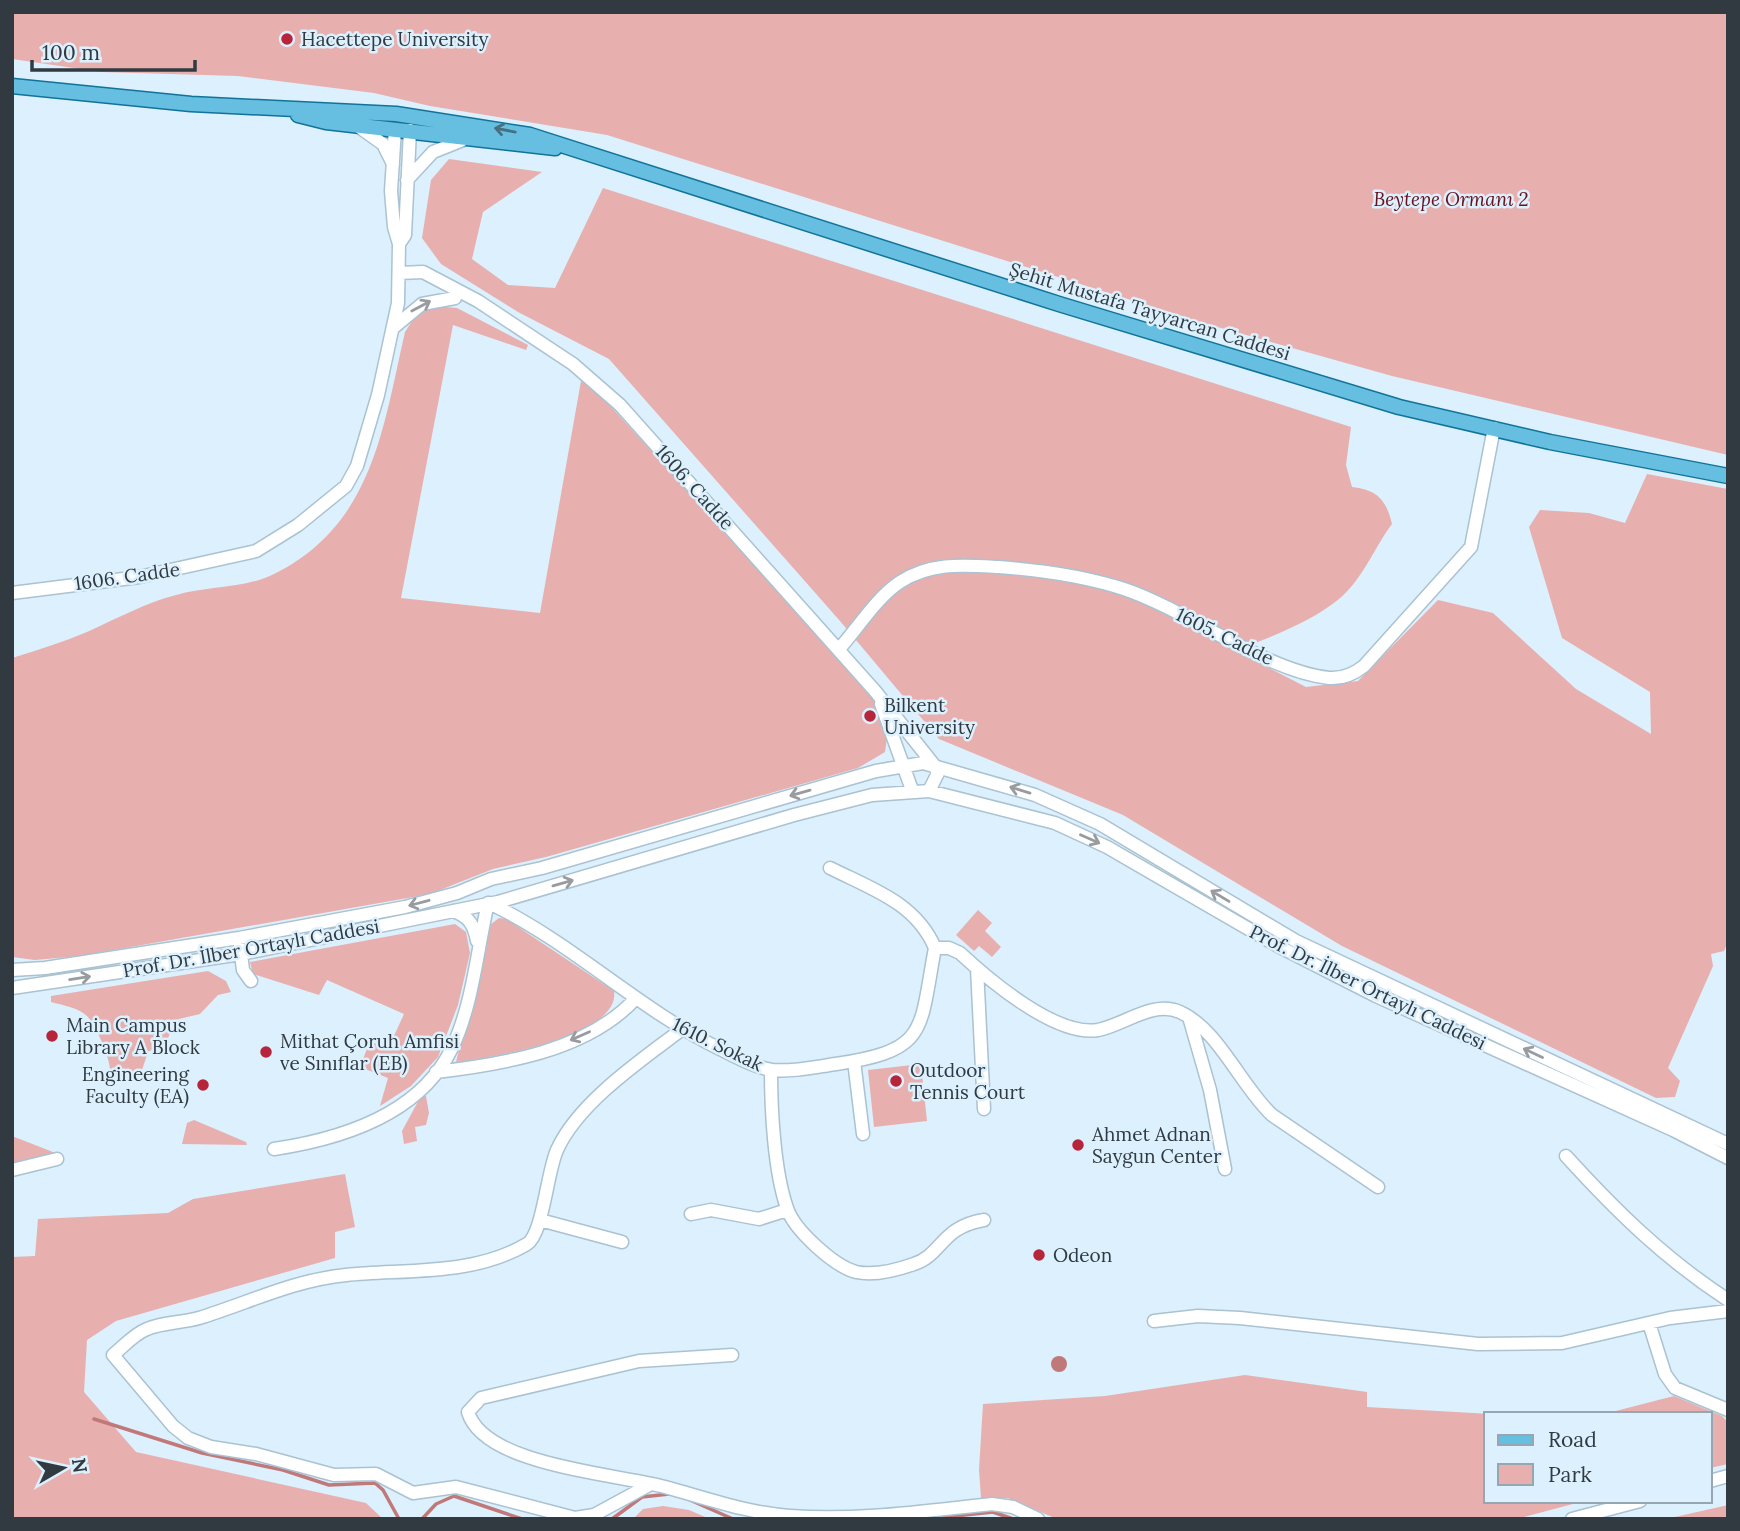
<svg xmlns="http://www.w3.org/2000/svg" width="1740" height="1531" font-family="Lora,serif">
<rect width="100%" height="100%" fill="#dcf0fd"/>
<path fill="#e7b0af" d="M12 12H1728V455L1392 376 1207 324 607 135 430 106 374 93 238 76 101 72 12 59Z
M449 159 542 172 483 212 472 259 508 285 555 288 603 188 1351 427 1346 465 1352 487C1377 490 1386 499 1392 524 1374 548 1363 579 1339 599 1310 623 1269 637 1236 651L1306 687 1358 681 1438 600 1493 613 1576 689 1651 734 1650 692 1562 638 1529 527 1540 510 1589 513 1625 523 1647 474 1728 489V942L1724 951 1711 954 1713 966 1668 1068 1680 1081 1675 1097 1656 1098 1342 946 1123 815 939 739 840 621 609 359 518 312 441 264 422 238 431 180Z
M435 306 457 308 528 345 526 350 453 325 401 598 540 613 581 381 598 392 624 421 872 692 888 731 885 752 858 768 546 857 493 869 430 894 80 956 35 960 12 957V658C38 650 63 642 87 632 116 619 145 603 176 595 207 586 244 589 274 574 373 525 383 428 405 332L416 315Z
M978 910 992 923 985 931 1001 947 992 957 979 946 974 951 956 935Z
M499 918 506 919 614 991C621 1037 490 1058 456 1062L491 924Z
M455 924 466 932 470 953 458 1005 438 1057 411 1086 380 1106 388 1078 360 1067 370 1041 388 1049 404 1014 327 980 319 995 253 974 250 962Z
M208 971 226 981 231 992 218 995 200 1014 175 1020 167 1041 148 1052 139 1079 110 1070C110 1058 97 1028 88 1017 80 1008 62 1005 51 1002V996Z
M921 1064 927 1121 874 1127 868 1070Z
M421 1096H426L429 1113 426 1125 415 1127 417 1141 404 1144 402 1131Z
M194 1120 246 1142 247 1145 182 1144 187 1123Z
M12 1136 58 1154 12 1167Z
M345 1174 355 1227 335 1232V1258L116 1321 87 1340 84 1392 136 1452 366 1503 383 1519H12V1257L35 1256 38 1219 168 1213 193 1199Z
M1245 1375 1367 1392V1407L1491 1414H1486V1501H1584L1517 1519H1057L1008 1498H981L979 1470 983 1404 1105 1396Z
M1674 1396 1722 1416 1728 1422V1464L1710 1468V1414H1604Z
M1728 1505V1519H1666Z
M663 1506 689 1510 710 1519H633L643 1509Z"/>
<path fill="#c17879" d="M1051 1364a8 8 0 1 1 16 0a8 8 0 1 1-16 0Z"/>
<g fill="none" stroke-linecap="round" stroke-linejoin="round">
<path stroke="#c17879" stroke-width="3.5" d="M94 1419 202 1453 283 1470 329 1485 375 1483 383 1490 399 1519
M690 1500 733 1519
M422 1519 436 1504 454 1496 522 1519
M612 1519 642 1497 669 1494
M927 1519 993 1512 1013 1519"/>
<g stroke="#aac2d1" stroke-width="15">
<path id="minor" d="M359 127 383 144 393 164
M407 180 433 152 468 138
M399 244 405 235 410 130
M399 273 423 272 478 301 573 364 620 405 875 691 934 765 938 773 929 791
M393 328 422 304 455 298
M12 593 139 577 256 551 298 525 346 486 357 466 378 395 398 303 399 244 394 227 391 191 395 129
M839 649C858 628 876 598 900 582 931 562 963 565 998 567 1040 570 1084 576 1124 589 1189 611 1265 671 1329 678 1343 679 1354 674 1364 666L1471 547 1494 428
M881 704 912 790
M830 868C872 889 916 903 935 948
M489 903C571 942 637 1008 718 1048 735 1056 753 1067 772 1070 793 1072 815 1067 836 1064 929 1050 919 1032 935 948
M453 911C469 916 474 925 477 941
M240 946 243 970 251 981
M935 948H949L960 953C989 980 1056 1037 1098 1030 1124 1025 1153 1000 1180 1012 1218 1029 1241 1086 1272 1115L1378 1187
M977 968 984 1109
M12 970 45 968 239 938 405 907 457 893 491 879 542 868 876 771 923 763 1035 795 1100 824 1296 941 1728 1144
M12 988 241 954 498 902 794 815 872 795 929 791 1055 823 1107 847 1278 946 1376 996 1673 1130 1728 1158
M1189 1017 1210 1090 1225 1169
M854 1061 863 1134
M771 1070C771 1109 774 1171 787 1208 794 1230 834 1266 856 1272 874 1276 897 1270 914 1264 942 1255 941 1227 984 1220
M436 1072C503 1064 588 1051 636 998
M274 1149C341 1139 420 1115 452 1048 473 1004 477 950 488 903
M1566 1156C1616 1211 1665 1259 1728 1300
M12 1170 57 1159
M691 1214 711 1210 759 1219 787 1210
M540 1220 622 1242
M1154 1321 1198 1316 1240 1318 1478 1344 1562 1343 1670 1318 1728 1311
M1649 1323 1665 1374 1675 1388 1728 1410
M732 1355 639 1361 481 1398 468 1412C484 1466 618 1474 665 1487 706 1498 747 1513 790 1516 858 1521 925 1511 992 1504L1013 1507 1038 1519
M1710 1481 1728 1476
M651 1484 594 1515 575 1518 456 1487 413 1493 376 1474 334 1475 256 1454 211 1447 188 1438 173 1426 113 1355C124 1346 134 1334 147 1329 163 1322 182 1323 199 1318 248 1303 294 1280 346 1275 406 1269 473 1276 527 1244 543 1234 547 1172 557 1150 578 1103 640 1061 681 1030
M1572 1519 1640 1501"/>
</g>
<g stroke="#11739a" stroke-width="17">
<path id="major" d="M12 86 191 104 396 114 530 135 1059 304 1399 407 1550 442 1728 476
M298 115 326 122 555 148"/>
</g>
<use href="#minor" stroke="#fff" stroke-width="12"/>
<use href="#major" stroke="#66bee0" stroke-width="14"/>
</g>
<defs><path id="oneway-shaft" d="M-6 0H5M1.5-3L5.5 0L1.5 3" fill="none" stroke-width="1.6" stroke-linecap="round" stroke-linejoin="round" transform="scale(1.75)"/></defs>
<use stroke="#466f80" href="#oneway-shaft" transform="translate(505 130) rotate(-169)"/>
<g stroke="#989ca0">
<use href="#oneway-shaft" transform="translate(421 306) rotate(-28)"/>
<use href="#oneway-shaft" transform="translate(1020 790) rotate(-163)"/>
<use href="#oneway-shaft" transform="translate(800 793) rotate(164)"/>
<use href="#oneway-shaft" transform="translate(1090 839) rotate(24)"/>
<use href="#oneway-shaft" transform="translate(563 883) rotate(-16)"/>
<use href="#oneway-shaft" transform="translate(1220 896) rotate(-149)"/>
<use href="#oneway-shaft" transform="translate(419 903) rotate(165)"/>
<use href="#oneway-shaft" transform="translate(80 978) rotate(-9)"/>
<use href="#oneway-shaft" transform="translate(580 1036) rotate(156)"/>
<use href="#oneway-shaft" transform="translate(1533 1053) rotate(-155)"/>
</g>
<g fill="#b6253a" stroke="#dcf0fd" stroke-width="2.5">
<circle cx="287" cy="39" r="7"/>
<circle cx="870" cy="716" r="7"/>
<circle cx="52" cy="1036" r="7"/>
<circle cx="266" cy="1052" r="7"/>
<circle cx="896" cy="1081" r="7"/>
<circle cx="203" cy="1085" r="7"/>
<circle cx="1078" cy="1145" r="7"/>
<circle cx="1039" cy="1255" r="7"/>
</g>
<g text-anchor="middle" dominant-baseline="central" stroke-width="5" stroke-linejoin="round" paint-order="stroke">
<g font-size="19" fill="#303a40" stroke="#dcf0fd" text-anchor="start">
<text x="301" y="39">Hacettepe University</text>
<text x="884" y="705">Bilkent<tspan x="884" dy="22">University</tspan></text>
<text x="66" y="1025">Main Campus<tspan x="66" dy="22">Library A Block</tspan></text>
<text x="280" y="1041">Mithat Çoruh Amfisi<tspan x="280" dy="22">ve Sınıflar (EB)</tspan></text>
<text x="910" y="1070">Outdoor<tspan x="910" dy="22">Tennis Court</tspan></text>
<text x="189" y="1074" text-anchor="end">Engineering<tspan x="189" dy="22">Faculty (EA)</tspan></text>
<text x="1092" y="1134">Ahmet Adnan<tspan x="1092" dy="22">Saygun Center</tspan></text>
<text x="1053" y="1255">Odeon</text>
</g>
<g font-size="19" font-style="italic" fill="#6a101d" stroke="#dcf0fd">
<text x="1451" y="199">Beytepe Ormanı 2</text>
</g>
<g font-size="19" fill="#303a40" stroke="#dcf0fd">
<text transform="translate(1150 311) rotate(17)">Şehit Mustafa Tayyarcan Caddesi</text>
<text transform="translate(695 487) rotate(48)">1606. Cadde</text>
<text transform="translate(127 576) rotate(-8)">1606. Cadde</text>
<text transform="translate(1225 636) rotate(26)">1605. Cadde</text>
<text transform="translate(251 948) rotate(-10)">Prof. Dr. İlber Ortaylı Caddesi</text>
<text transform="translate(1368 987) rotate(26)">Prof. Dr. İlber Ortaylı Caddesi</text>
<text transform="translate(718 1044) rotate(26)">1610. Sokak</text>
</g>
</g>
<rect width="1740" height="1531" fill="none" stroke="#303a40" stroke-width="28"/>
<rect x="1484" y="1412" width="228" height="91" fill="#dcf0fd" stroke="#97a7b1" stroke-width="2"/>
<rect x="1498" y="1435" width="35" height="10" fill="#66bee0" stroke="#97a7b1" stroke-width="2"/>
<text x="1548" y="1447" font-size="21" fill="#303a40">Road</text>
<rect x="1498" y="1464" width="35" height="21" fill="#e7b0af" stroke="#97a7b1" stroke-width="2"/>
<text x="1548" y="1482" font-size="21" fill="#303a40">Park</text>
<g transform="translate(63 1468) rotate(81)" stroke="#dcf0fd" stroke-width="5" paint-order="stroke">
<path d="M0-5L12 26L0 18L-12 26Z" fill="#303a40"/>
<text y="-10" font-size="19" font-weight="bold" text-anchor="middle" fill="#303a40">N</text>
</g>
<path d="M32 60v10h163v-10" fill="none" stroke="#303a40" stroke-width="3.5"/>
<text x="42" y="60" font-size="21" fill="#303a40" stroke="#dcf0fd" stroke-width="5" paint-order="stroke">100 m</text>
</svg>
